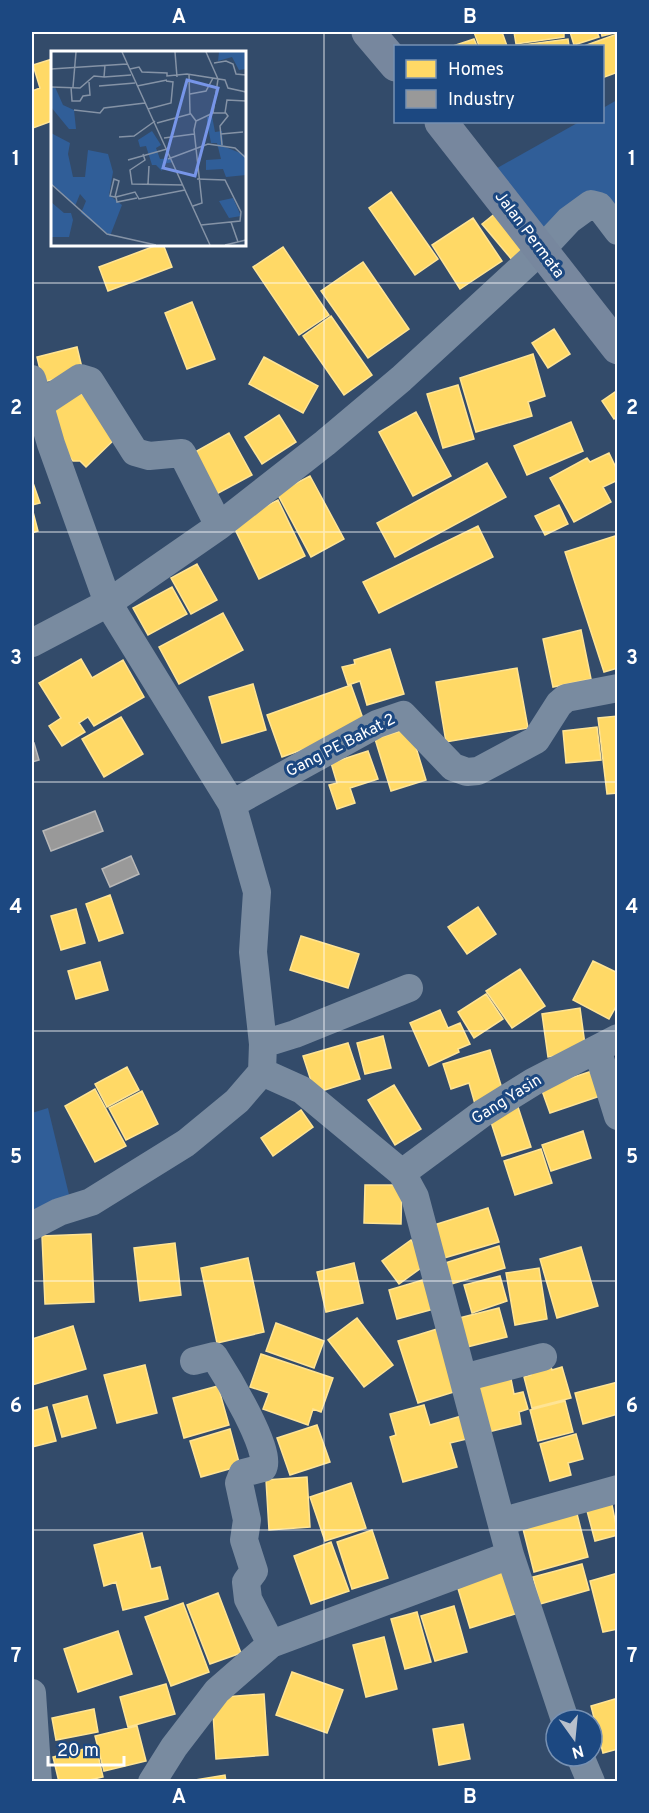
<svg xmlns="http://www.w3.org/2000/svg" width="649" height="1813" font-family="Overpass,sans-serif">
<rect width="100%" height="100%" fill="#334b6a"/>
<path fill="#305e98" d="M617 100V206L544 237 492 171 579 122H602L603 108Z
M48 1108 71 1203 32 1220V1113Z"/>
<path fill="#ffd966" stroke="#ffe494" stroke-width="1.5" d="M474 32H502L507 46H479Z
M514 32H564V37L516 44Z
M570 32H597L599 37 574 45Z
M601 32H618L602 36Z
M617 34 618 72 602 78V46H584Z
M474 39 477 46H453Z
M568 39 569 46H515Z
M52 59V121L33 128 32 91 40 88 33 65Z
M391 192 438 259 415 275 369 208Z
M497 212 528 248 513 261 482 224Z
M473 218 502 261 460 289 432 245Z
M160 244H163L172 267 108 291 99 267Z
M283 247 329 315 299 335 253 267Z
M363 262 409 329 368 358 321 291Z
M192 302 215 359 187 369 165 313Z
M331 316 372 375 344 395 303 336Z
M554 329 570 354 548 368 532 343Z
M77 347 83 372 43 382 37 357Z
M533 354 545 396 528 402 532 416 476 432 460 378Z
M264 357 318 386 303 413 249 384Z
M458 385 474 439 443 448 427 394Z
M75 387 121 433 86 467 80 461H73L55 440 46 415Z
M618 390V416L614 419 602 401Z
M416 412 451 476 413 496 379 432Z
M279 415 296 442 262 464 245 437Z
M571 422 583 451 527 475 514 446Z
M229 433 252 475 209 498 186 457Z
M609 453 618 472V480L603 487 611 502 574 522 550 478 587 458 590 462Z
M487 463 506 497 395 557 377 523Z
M310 476 344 539 311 557 277 493Z
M32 480 40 503 32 505Z
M278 500 305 556 259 579 232 523Z
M559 505 568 524 545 535 535 516Z
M32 508 38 531 32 533Z
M478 526 493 557 379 613 363 582Z
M618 535V668L604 672 565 552Z
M197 564 217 600 191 614 171 578Z
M172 587 187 614 148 635 133 608Z
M223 613 243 650 179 684 159 647Z
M581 630 591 679 553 687 543 639Z
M390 649 404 694 367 705 360 681 348 685 342 667 355 664 354 660Z
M81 659 92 678 123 660 144 697 94 726 88 717 79 723 85 732 62 746 49 726 61 718 39 683Z
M517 668 528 728 446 742 436 682Z
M253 684 266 730 222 743 209 697Z
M351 685 366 727 282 757 267 715Z
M618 716V793L607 794 598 718Z
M121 717 143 754 104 777 82 739Z
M597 727 601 760 566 763 563 731Z
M410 728 426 780 391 791 375 739Z
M368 751 378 779 350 788 355 803 337 809 329 785 337 783 331 763Z
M110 895 123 933 99 941 86 904Z
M478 907 496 934 467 954 448 927Z
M76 909 85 943 61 950 51 916Z
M301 936 359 954 348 988 290 970Z
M593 961 618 973V1003L609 1019 573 1000Z
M100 962 108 990 76 999 68 971Z
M520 969 545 1006 512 1028 486 991Z
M486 994 503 1019 474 1038 458 1012Z
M580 1008 586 1052 548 1057 542 1014Z
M440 1010 448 1028 460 1023 470 1044 458 1049 459 1052 429 1066 410 1023Z
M383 1036 391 1068 365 1074 357 1043Z
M348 1043 360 1079 315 1093 303 1056Z
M490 1050 504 1095 475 1104 469 1083 451 1089 443 1064Z
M127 1067 139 1090 107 1107 95 1084Z
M598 1069 606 1094 550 1113 541 1088Z
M394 1085 421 1129 395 1145 368 1100Z
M95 1089 126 1146 95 1162 65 1106Z
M142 1091 158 1124 126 1140 109 1108Z
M518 1107 531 1147 502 1156 489 1116Z
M301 1110 313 1127 273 1156 261 1138Z
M583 1131 591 1158 551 1171 542 1145Z
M541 1149 552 1183 515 1195 504 1161Z
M365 1185H402L401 1224 364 1223Z
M488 1208 499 1242 444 1258 434 1225Z
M91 1234 94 1302 45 1304 42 1236Z
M411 1240 428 1263 399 1284 382 1261Z
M175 1243 181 1295 140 1301 134 1248Z
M499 1246 505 1268 448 1285 442 1264Z
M581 1247 598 1306 557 1318 540 1259Z
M248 1258 264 1332 217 1343 201 1268Z
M354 1263 363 1303 326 1312 317 1272Z
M539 1268 547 1319 515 1325 506 1273Z
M500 1276 507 1301 472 1313 464 1285Z
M426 1279 434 1309 397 1319 389 1290Z
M499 1308 507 1337 459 1349 451 1320Z
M357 1318 393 1365 364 1387 328 1340Z
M276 1323 324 1341 314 1368 266 1351Z
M73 1326 86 1369 32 1385V1339Z
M437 1329 457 1391 418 1403 398 1341Z
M261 1354 333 1378 321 1412 313 1409 308 1425 263 1409 269 1393 250 1387Z
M549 1360 552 1370 562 1367 571 1398 532 1408 524 1377 531 1375 529 1366Z
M145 1365 157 1413 117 1423 104 1375Z
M511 1379 514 1394 523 1392 528 1409 519 1412 521 1424 488 1432 478 1386Z
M618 1382V1414L583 1424 575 1393Z
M218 1386 229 1425 184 1438 173 1398Z
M87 1396 96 1428 62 1437 53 1405Z
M565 1401 573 1432 538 1441 530 1410Z
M424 1405 430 1425 465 1415 471 1438 450 1443 457 1467 403 1482 390 1437 396 1435 390 1414Z
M47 1407 56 1441 32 1447V1411Z
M317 1425 330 1462 290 1475 277 1438Z
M230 1429 240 1466 201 1477 190 1441Z
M576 1434 583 1459 568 1463 571 1475 550 1481 540 1444Z
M307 1477 310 1527 269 1530 266 1480Z
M351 1483 366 1528 325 1541 310 1497Z
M611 1500 618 1535 595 1541 586 1507Z
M576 1510 588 1557 534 1572 522 1525Z
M372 1530 388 1578 352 1589 337 1542Z
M142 1533 151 1569 160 1567 168 1599 123 1610 116 1582 104 1586 94 1545Z
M331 1542 349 1591 311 1604 294 1556Z
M582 1564 589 1590 540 1604 533 1577Z
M505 1567 518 1613 470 1628 456 1582Z
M618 1573V1629L603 1632 590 1581Z
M218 1593 241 1653 210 1664 187 1605Z
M183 1603 209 1672 171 1686 145 1617Z
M454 1606 467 1652 435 1661 421 1616Z
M417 1612 431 1662 405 1669 391 1619Z
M118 1631 132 1674 78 1692 64 1649Z
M384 1637 397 1689 366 1697 353 1645Z
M292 1672 343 1690 327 1733 276 1715Z
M166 1684 175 1714 128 1727 120 1697Z
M264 1694 268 1755 216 1759 212 1698Z
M618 1698V1749L603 1753 591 1706Z
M94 1709 98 1732 56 1740 52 1718Z
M463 1724 470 1759 439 1765 433 1729Z
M137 1726 146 1761 104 1771 95 1736Z
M96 1746 103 1777 80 1782H59L53 1757Z
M225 1775 226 1782 189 1781Z"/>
<path fill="#999" stroke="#b8b8b8" stroke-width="1.5" d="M34 743 39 760 32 762V744Z
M95 811 103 831 51 851 43 831Z
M131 856 139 874 110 887 102 869Z"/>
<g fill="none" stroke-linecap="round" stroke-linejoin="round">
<path stroke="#798ba0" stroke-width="28" d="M32 379 51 444 108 603 232 804 257 892 253 952 263 1044 262 1072 237 1101 186 1143 91 1202 59 1212 32 1226
M39 405 80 378 90 381 135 452 149 456 182 453 219 526
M32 643 108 603 219 526 325 443 401 379 540 251 569 220 591 204 599 206 618 231
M232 804 377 724 403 715 453 767 467 772 478 771 536 740 559 704 566 698 618 688
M263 1044 295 1034 409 988
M597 1049 618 1116
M262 1072 302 1090 402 1173 415 1197 510 1555 565 1720
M402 1173 483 1113 533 1082 618 1038
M194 1361 214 1356C225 1373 273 1452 263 1468L243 1473 239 1483 247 1520 244 1540 254 1571 246 1582 248 1599 271 1644
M463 1378 543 1357
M504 1521 618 1489
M32 1693 38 1782
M580 1756 591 1782
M152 1782 174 1747 217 1691 271 1644 510 1555"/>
<path stroke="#77879e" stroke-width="33" d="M368 32 396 65
M441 122 618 348"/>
</g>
<path fill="none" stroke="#fff" stroke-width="1.5" stroke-opacity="0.55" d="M324 32V1782M32 283H618M32 532H618M32 782H618M32 1031H618M32 1281H618M32 1530H618"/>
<g text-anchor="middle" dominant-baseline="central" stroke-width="6" stroke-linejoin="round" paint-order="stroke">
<g font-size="16" fill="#fff" stroke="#1c4881">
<text transform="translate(529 235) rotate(53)">Jalan Permata</text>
<text transform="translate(341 746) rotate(-27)">Gang PE Bakat 2</text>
<text transform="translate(507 1100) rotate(-32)">Gang Yasin</text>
</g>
</g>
<g transform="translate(51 51)">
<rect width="195" height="195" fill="#334b6a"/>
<path d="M168 1H195V18L188 19 181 6 167 10ZM0 36H4L12 54 23 59 25 78H18L0 56ZM161 65 164 81 171 80 172 95 194 104 195 124 175 126 172 118 155 119V109L170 108 166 92H160L156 71V66ZM101 80 110 94 105 97 109 108 120 107 122 111 112 113 111 120 105 114H101L95 95 89 96 87 89ZM0 82 19 92 17 103 22 126H34L37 99 57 103 62 121 58 144 71 154 59 185 30 162 35 150 29 143 24 155 0 133ZM182 147 190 165 178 167 168 150ZM0 151 13 162H20L22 169 18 186H0Z" fill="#305e98"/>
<path fill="none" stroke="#8593a6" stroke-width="1.5" d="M71 1 159 194M124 1 126 26M163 12 175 10 182 13 185 23 195 24M0 18 76 13M79 18 88 16 91 21 116 22V25L136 23 174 29 177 37 195 41M138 23 139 62 145 70M53 26 80 24M48 35 84 32M86 35 116 29M0 36 29 37 43 25 53 26 54 14M20 36 21 50H29L32 45 39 44 38 31M22 36 25 1M139 43 155 40 162 27M97 58 120 52 122 31 115 30M23 59 49 62 53 57 94 52M162 62H174L176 49 195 50M106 72 139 63M170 83 192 81M68 86 83 85 104 70M113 87 143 83M171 94 169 75 177 65 174 61M92 103 94 109 79 119 81 133 132 134M117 108 157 93 184 97 195 107M77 109 116 98M146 128 174 129 190 161 189 170 150 174M0 133 56 183 105 194M97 133 98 115M64 146 68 130 63 128 59 145 64 146H65L66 151 86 147M65 146 84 141 88 148 134 139M142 155 151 152 143 79 145 70 162 62 167 28 155 1M180 171 187 191M174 194 195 189"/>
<path fill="#7795e8" fill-opacity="0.15" stroke="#7795e8" stroke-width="3" d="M136 29 167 37 144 125 112 117Z"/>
<rect width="195" height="195" fill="none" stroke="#fff" stroke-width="3"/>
</g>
<rect width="649" height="1813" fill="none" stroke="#1c4881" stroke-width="66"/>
<rect x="394" y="45" width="210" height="78" fill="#1c4881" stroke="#7791b3" stroke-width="1.5"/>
<rect x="406" y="60" width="30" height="18" fill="#ffd966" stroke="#7791b3" stroke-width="1.5"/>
<text x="448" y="75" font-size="18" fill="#ffffff">Homes</text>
<rect x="406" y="90" width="30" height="18" fill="#999999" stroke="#7791b3" stroke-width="1.5"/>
<text x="448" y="105" font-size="18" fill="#ffffff">Industry</text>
<g transform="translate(574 1738) rotate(165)"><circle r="28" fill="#1c4881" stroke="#7791b3" stroke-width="1.5"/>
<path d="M0-4.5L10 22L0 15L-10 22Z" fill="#b8c0cb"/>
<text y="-9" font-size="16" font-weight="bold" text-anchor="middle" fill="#ffffff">N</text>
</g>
<path d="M48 1756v9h76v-9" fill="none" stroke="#ffffff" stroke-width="3"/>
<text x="57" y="1756" font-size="18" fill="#ffffff" stroke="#1c4881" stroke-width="4.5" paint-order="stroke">20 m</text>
<rect x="33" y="33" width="583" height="1747" fill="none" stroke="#fff" stroke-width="2"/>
<g font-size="20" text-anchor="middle" font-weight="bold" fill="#fff">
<text x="179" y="23">A</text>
<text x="470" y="23">B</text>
<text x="16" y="165">1</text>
<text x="632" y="165">1</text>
<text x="16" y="414">2</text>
<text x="632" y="414">2</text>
<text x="16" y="664">3</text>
<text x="632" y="664">3</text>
<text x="16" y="913">4</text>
<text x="632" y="913">4</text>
<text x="16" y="1163">5</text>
<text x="632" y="1163">5</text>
<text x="16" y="1412">6</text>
<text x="632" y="1412">6</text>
<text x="16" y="1662">7</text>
<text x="632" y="1662">7</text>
<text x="179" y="1803">A</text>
<text x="470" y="1803">B</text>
</g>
</svg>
